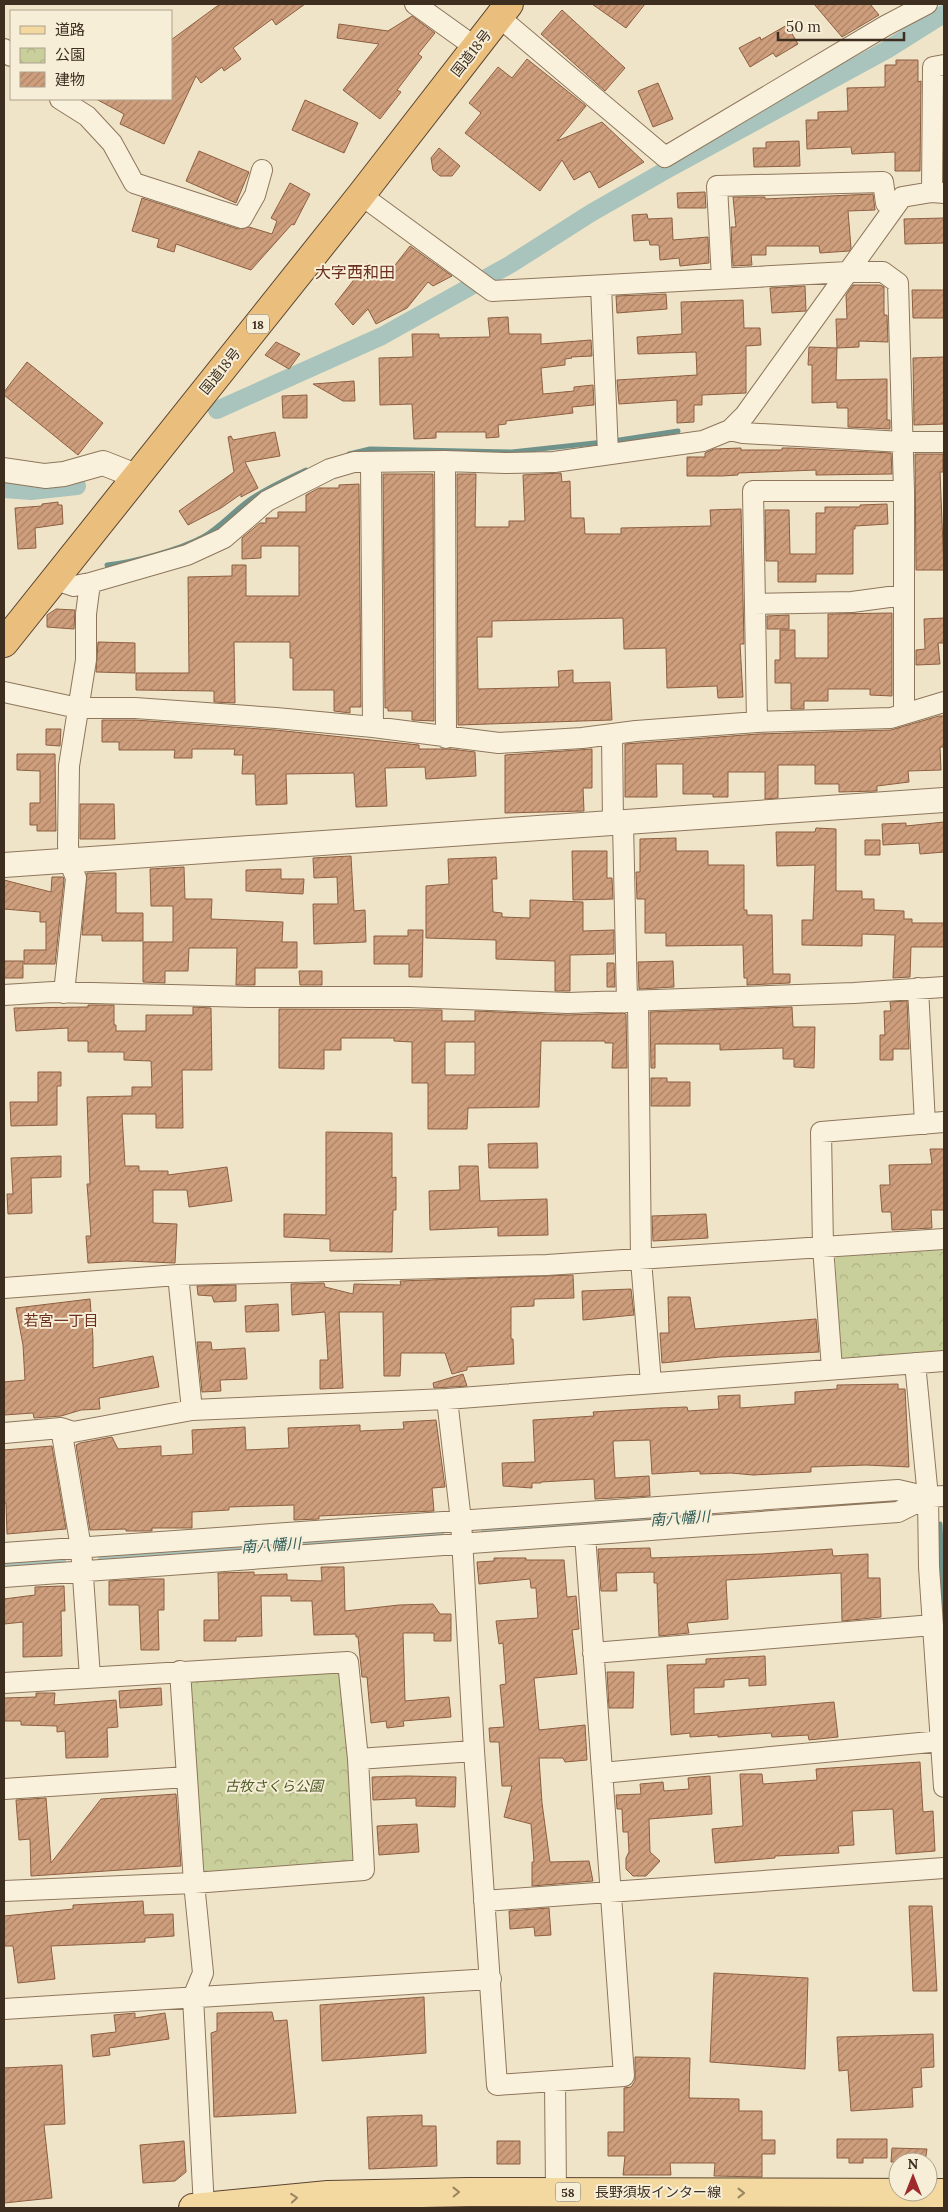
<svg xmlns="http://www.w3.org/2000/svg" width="948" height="2212" font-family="Lora,'Noto Sans JP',serif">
<defs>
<pattern id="park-crowns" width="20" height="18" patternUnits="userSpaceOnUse" patternTransform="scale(1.25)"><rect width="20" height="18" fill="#c9cf9b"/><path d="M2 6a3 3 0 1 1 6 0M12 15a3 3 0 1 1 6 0" fill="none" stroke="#aeb285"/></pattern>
<pattern id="building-hatch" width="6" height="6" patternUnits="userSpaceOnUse" patternTransform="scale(1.25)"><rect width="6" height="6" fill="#cf9f7d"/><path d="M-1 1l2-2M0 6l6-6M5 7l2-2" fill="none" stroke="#a98266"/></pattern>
</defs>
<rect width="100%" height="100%" fill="#f0e4c8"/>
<path fill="url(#park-crowns)" d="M944 1250V1354L841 1360 835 1257Z
M348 1662 364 1870 194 1883 180 1671Z"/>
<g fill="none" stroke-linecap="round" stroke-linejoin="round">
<path stroke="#6f938a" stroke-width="5" d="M613 441 678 431
M349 454 370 449 512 452 604 442
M107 565C132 563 181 549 203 537 219 528 233 512 248 501 266 488 287 479 306 470
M940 1524 944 1616"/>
<path stroke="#a9c4bc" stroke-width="18" d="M217 410 382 336 511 264 591 213 668 169 888 49 944 14
M4 489 31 491 77 486
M490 1530 707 1516
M107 1557 435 1533
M4 1564 57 1560"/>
</g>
<path fill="url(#building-hatch)" stroke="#8d5f41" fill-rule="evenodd" d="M220 4H305L276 25 272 19 233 48 241 59 224 71 222 67 201 83 196 76 164 144 120 124 124 114 96 99H171V40Z
M592 4H645L626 28Z
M814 4H870L879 15 842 37Z
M562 10 625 68 605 91 541 34Z
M412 16 435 33 418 54 422 57 397 90 401 92 380 119 343 90 379 44 337 38 339 24 388 31Z
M787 25 798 44 776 57 773 53 750 67 739 48 760 37 761 40Z
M527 59 586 106 557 141 602 122 644 162 599 188 590 171 574 180 562 160 540 191 465 133 481 113 469 103 498 67 512 78Z
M896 60H918V82L921 81 920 171H895V152L852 154 851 147 807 149 806 120H818V112L848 111 847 88 885 87V65H896Z
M658 83 673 119 653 127 638 91Z
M305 100 358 123 344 153 292 130Z
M799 141 800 166 754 167 753 148H766V142Z
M439 148 460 166 452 176H440L433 170 431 158Z
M199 151 249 172 236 203 186 181Z
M290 183 310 194 294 225 292 224 251 270 176 244 174 252 157 247 159 239 132 231 142 198 238 229 249 227 272 234 277 221 271 218Z
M705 192 706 208H678L677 193Z
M873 194 875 210 848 211 851 248 849 251 820 253 819 246H766V255H751L752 265 733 266 731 227H736L733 197H765V199Z
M647 214 648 219 672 218 673 240 708 237 709 263 680 266 679 258 660 260 659 245H650L649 240 634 241 632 215Z
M944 218V243L905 244 904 219Z
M410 246 452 276 433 286 428 282 407 308 376 324 368 309 353 325 335 304 367 263 385 278Z
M853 285H880L884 287V315H887L888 342 859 341V347L837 348 836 319H847L846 295Z
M805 286 806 311 772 313 770 288Z
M912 290H944V318H913Z
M666 294 667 309 617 313 616 296Z
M743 300 744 328H760L761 345 746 346V393L702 395V405H694V422L677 423V400L619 404 617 380 697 375 696 352 638 354 637 337 682 334 681 302Z
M508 317 509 334H541V344L591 340 592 356 571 357 572 358 565 359V365L541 368 543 394 574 391V387L593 385 594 405 572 407 573 413 506 421V424L498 425 499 437 486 438V432H436V438L414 439 412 404 380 405 379 358 413 357 412 334H439V338L490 337 488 318Z
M276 342 300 354 289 369 265 355Z
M809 347 837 348 836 380 887 379V420H890V429L848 427V408H837V402L812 403V365H808Z
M944 357V424L914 425 913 358Z
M27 362 103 423 78 455 4 395V392Z
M354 381 355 401H343L313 384Z
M307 395V418H283L282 396Z
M275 432 280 456 245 462 258 488 241 497V494L221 508 188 525 179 511 234 472 228 437 231 436 233 440Z
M741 448V450H782V448H790L891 453 892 474 816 475V470L738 473V475L722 476H687V457H705V453L714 449Z
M915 454H943V472H940L944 570H916Z
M561 473 562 482 570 481 571 518H584L585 534H621V528L711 526 710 510 741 509 744 644H740L743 697 718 698 717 686 667 688 666 648 624 649 623 618 492 621V637H477L478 689 559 687 558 671 573 670V683L610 682 612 720 458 725 457 474H476L475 527H509V521H525L523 475Z
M383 474H433L434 721 412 720V711H388V708H385Z
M359 484 361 707H350V713L334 711V690H293V658H290V642H234L235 703 214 702V691L136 690V673H189L188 577 232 576V565H246V596H299V546H261V558L242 559V538L260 523H266V518H278V512H306V495L319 488H339V485Z
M58 502V505H62L63 524 35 528 36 548 18 549 15 508 42 506V504Z
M887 504 888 524 855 526V529H853V574H816V582H778V561H766L765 510H789L790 554H816V513H825V507H860V505Z
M56 609 75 610 74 629 47 627V615Z
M892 613V696L870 695V689H828V701H804V709H791V683H775V660H780V630H795V658H828V614Z
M789 615V629H767V616Z
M944 618V643H938L940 664 916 665V650L925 649 924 619Z
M98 642 135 643V673L96 672Z
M939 716H944V747H940L941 770 908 771 909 782 877 786V791L839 792V784H815V765H778V798L765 799V772H728V797H713V794H683V764H656L657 797H625V744L758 734 891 730Z
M102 720H135L275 730 419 745V749H451L475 752 476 776 426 779 425 767 385 768 387 806 356 807 354 773 286 774 287 804 256 805 255 774H242L243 755H234L235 749H192V758H174L175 750H119V742H102Z
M46 729H61L60 746 46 745Z
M592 749V788H583L584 811 505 813V755Z
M17 754H55L56 831H37V825H30V803H40V771L17 770Z
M80 804H114L115 839H80Z
M944 822V852L920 854 919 843 883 845 882 824 906 823V826Z
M816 828 836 829V891H862V899H874V910L904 911V919H912V923H944V947H911L910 977 893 978 895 935 862 934V946L802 945V920H813L815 865 777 866 776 832H815Z
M676 838V851H708V865H744V910H747V915H772L773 974H790V983L747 985V978H744L743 945 666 946V933H645V899H637L636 872H640V839Z
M865 840H880V855H865Z
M572 851H607V878H612L613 899 573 900Z
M351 856 354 911 365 910 366 942 314 944 313 904H338L337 877 314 878 313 858Z
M496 857 497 879H492L493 912 502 913V917L530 918V900L583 902V931L614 930V954L570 955V991H555V961L496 959V940L426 938V886L449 884 448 859Z
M184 867 185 899H212L211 919 283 922 282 942H297V968H255V985H236L237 948H189L188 971H165V983L143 982V942H173V906H151L150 869Z
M281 869V879H304L303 894 246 891V870Z
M87 873H116V913H143V941H102V935H82Z
M52 877H63L64 880 55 964H24V950H46V922H40V912L4 909V880L51 892Z
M408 930H423L422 977H409V964H374V936H408Z
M4 961H23V978H4Z
M673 961 674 987 639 989 638 962Z
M607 963H614L615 987H607Z
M299 971H322V985H300Z
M907 1001 909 1049H893V1060H880V1035H885L884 1011H891L890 1002Z
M88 1005H114V1025H116V1031H146V1015H193V1007L211 1008 212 1070H182L183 1128H156V1114H122L125 1166H139V1171H168V1175L227 1167 232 1201 189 1207 187 1190H153V1223L177 1224 175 1263 127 1261 88 1263 86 1236H91L87 1184H90L87 1097 132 1096V1087H152L151 1061 124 1060V1052H88V1041H68V1028L16 1031 14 1008 88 1007Z
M792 1007 793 1027H815L814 1068 794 1067V1059H783V1048L720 1050V1044H655V1068H651L650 1012Z
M279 1009 442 1010V1021H475V1011L568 1015 623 1013 626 1014 627 1068H612L613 1043H605V1041H541L539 1107 468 1108 467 1129H428V1083H412V1042L394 1041V1038H341V1050H324V1069L279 1068ZM445 1042H475V1075H445Z
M38 1072H61V1086H57V1125L11 1126 10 1102H38Z
M651 1078H667V1082H690V1106H651Z
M326 1132 392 1133V1178L396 1177V1210H393L392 1252 330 1251V1239L284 1237V1214L326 1215Z
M537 1143 538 1168H489L488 1144Z
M930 1149H944V1210H931L932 1228 892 1230 891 1212H882L880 1185H890L889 1165 932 1164Z
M61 1156V1177L31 1178 32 1213 8 1214 7 1194H13L11 1158Z
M459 1166H478L480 1201 547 1199 548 1235 498 1236V1227L430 1230 429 1191 460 1190Z
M706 1214 708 1238 653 1241 652 1216Z
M573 1275 574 1298 534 1299V1306L511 1307V1339H513L514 1364 467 1367V1370L452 1374 445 1353H401L400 1376H384L383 1312H339L343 1388 320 1389V1360H328L325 1312 292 1315 291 1284 324 1283 325 1287 353 1294 354 1284 401 1285 400 1281Z
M236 1285V1301L214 1302 212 1296 198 1295 197 1286Z
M631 1289 634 1315 583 1320 582 1291Z
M668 1297H690L695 1329 816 1319 819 1352 720 1357 662 1363 660 1333H669Z
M90 1299 93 1339V1368L153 1356 159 1387 99 1398 100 1409 81 1410 61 1416 34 1418 33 1413 4 1415V1382L25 1380 23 1345 16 1308Z
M278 1304 279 1331 246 1332 245 1306Z
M197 1342H211L212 1350 245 1348 247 1379 220 1380 221 1391 202 1392Z
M463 1374 467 1386 434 1388 433 1383Z
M898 1384V1389H905L909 1467 866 1465 811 1467V1472L753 1475 731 1473 700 1474V1471L652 1474 650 1440 613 1441 615 1478 649 1476 650 1496 595 1499 594 1479 541 1482V1483H532V1488L503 1486 502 1463 535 1462 533 1420 594 1416 593 1412 659 1408 687 1407 688 1411 719 1409 718 1396 740 1395V1408L795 1404V1392L837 1389V1385Z
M436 1420 445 1487 432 1488 434 1511 319 1516V1519L294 1520V1505L229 1507V1510L192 1512V1528H152V1531H126V1529L90 1530 76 1445 80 1443 112 1437 118 1449 161 1446V1456L193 1454 192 1430 245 1427 246 1450 289 1448 288 1428 360 1425V1431L404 1429 403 1422Z
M52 1446 66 1529 7 1534 6 1503H4V1450Z
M650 1548 651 1558 762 1554 832 1549 833 1556 868 1554V1578H880L881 1617 842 1621 841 1573 726 1580 728 1619 687 1623 689 1633 659 1636 657 1583H654V1572L616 1573 617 1591H601L598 1549Z
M494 1558H526V1560H564L567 1597 576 1596 579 1629 572 1630 577 1674 534 1678 539 1730 585 1725 587 1760 565 1762 563 1758H539L542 1803 550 1862 589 1861 593 1881 532 1886V1862H534L531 1824 504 1817 512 1786H502L499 1742H490L489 1728 504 1727 500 1685 506 1684 503 1643 499 1644 496 1621 538 1618 536 1588H531L530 1579 479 1584 477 1562 494 1561Z
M321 1567H344L345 1611 399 1605 433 1604 440 1614H451V1641H434V1633H403L405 1701 449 1697 451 1717 403 1721 404 1726 387 1728 386 1721 371 1723 367 1677H362L358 1637H356V1634L314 1635 312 1601H291V1596H261L262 1636 236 1637V1641H204V1620H219L218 1573 254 1572V1575L287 1574V1580L322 1581Z
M142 1579H164V1610H158L159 1650H141L139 1605H109V1581Z
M64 1586 65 1611H61L62 1656 23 1657V1622L4 1624V1599L35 1595V1587Z
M765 1656 766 1685 749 1686V1678L724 1680V1687L694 1688V1714L834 1702 838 1737 809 1740 808 1735 772 1737 771 1733 718 1737V1735L690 1737V1733L671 1735 667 1665 706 1664V1659Z
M607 1672H634L633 1708H609Z
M161 1688 162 1705 120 1708 119 1691Z
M36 1693H55L54 1705 116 1700 118 1727 107 1728 108 1757 66 1758 65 1731 57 1732V1726L21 1725V1721H4V1698L36 1697Z
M920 1762 923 1812 933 1811 935 1851 896 1854 893 1809 852 1811 854 1845 838 1846 839 1853 775 1856V1858L715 1863 712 1829 743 1826 740 1774H762L763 1784 817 1780 816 1769Z
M407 1776 456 1777 455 1807 416 1806V1798L373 1800 372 1777Z
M710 1776 712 1814 649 1819 650 1852 660 1861 646 1876H633L626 1869V1858L629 1852 628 1832H623L622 1809H617L616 1795 641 1794 640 1784 663 1782 664 1791 689 1789 688 1778Z
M176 1794 181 1866 31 1876 30 1839 19 1840 16 1800 46 1798 51 1863 101 1799Z
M417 1824 419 1852 379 1855 377 1826Z
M143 1901 144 1915 173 1914 174 1936 145 1938V1942L51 1946 55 1979 18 1983 13 1946H4V1916L73 1909V1905Z
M909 1906H932L937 1991H913Z
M549 1908 551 1935 535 1936 534 1927 510 1929 509 1911Z
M714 1973 808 1978 805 2069 710 2062Z
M424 1997 426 2053 322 2061 320 2005Z
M272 2012 274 2021 287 2020 296 2113 214 2117 211 2033 217 2031V2013Z
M135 2013V2018L165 2013 169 2039 109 2048 110 2055 93 2057 91 2035 116 2032 114 2015Z
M933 2034 934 2067 921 2068 922 2087 912 2088 913 2107 851 2111 848 2070 839 2071 837 2037Z
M635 2057 690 2058 689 2098 739 2099V2111H762V2140H775V2154H762V2177L714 2176 715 2163H670L671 2175H623L625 2156H608V2132H624V2088L631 2087 635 2081Z
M62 2065 65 2124 44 2125 52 2198 4 2203V2068Z
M422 2115V2126H436L437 2166 369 2169 367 2117Z
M837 2139H887V2158H863V2163H849V2158H837Z
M184 2141 186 2172 175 2181 143 2183 140 2145Z
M497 2141H520V2164H497Z
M892 2148 927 2149 925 2162H891Z"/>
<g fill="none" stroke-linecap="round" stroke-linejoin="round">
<g stroke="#8d765c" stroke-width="22">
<path id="minor" d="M415 4 475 47
M499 17 665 157 885 26 927 4
M4 49 11 56
M60 99 87 116 112 143 134 183 242 218 255 195 262 170
M932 192 933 67 944 65
M361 195 492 291 848 272 902 197 932 192 944 193
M722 279 717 186 883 182 886 203 894 208
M601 286 608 454
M730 430 743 433 902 442H944
M445 461 446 738
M371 463 373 727
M56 580 74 586 90 583 187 555 224 538 267 501 330 469 354 462 445 461 505 463 554 462 703 441 730 430 745 415 848 272H883L898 283 904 491V714
M755 604 852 602 904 595
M4 692 78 708H135L276 718 373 727 499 743 582 738 636 731 757 722 891 718 944 702
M757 722 753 491H904
M612 734 613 824
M623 823 627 1002
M918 988 925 1124
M64 993 76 878 69 861 68 845 69 766 86 660V614L90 583
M4 995 53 992 249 997H409L568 1003 854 993 944 987
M638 1001 641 1260 651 1383
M178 1275 192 1410
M4 1288 178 1275 547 1265 944 1239
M915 1363 928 1497 929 1567 944 1787
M832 1369 823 1247 821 1132 944 1122
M447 1399 461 1521 474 1751 497 2085 624 2076 585 1535
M61 1428 81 1548 90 1677
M4 1433 61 1428 73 1432 192 1410 447 1399 944 1361
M4 1553 898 1490 928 1497 944 1496
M4 1577 898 1512 928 1497
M593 1653 933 1625
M180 1671 194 1883 203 1973 193 1997 204 2208
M4 1683 348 1662 358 1759 364 1870 194 1883 4 1891
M358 1759 474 1751
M602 1773 941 1741
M4 1789 187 1777
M484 1901 944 1868
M4 2009 491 1979
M555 2081 556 2192"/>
</g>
<g stroke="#8d765c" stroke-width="26">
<path id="tertiary" d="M4 470 45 476 64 474 103 463 136 476
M4 865 944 800"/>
</g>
<g stroke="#5b4430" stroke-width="30">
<path id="primary" d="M193 2208 328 2195 468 2192 944 2193"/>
</g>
<g stroke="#5b4430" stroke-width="30">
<path id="trunk" d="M4 643 361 195 509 4"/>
</g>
<use href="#minor" stroke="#faf1dc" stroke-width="20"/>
<use href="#tertiary" stroke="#faf1dc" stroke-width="24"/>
<use href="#primary" stroke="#f3d9a0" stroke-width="28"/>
<use href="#trunk" stroke="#eabe7c" stroke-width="28"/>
</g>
<defs><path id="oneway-chevron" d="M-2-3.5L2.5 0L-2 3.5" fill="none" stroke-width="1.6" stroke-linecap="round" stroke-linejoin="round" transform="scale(1.25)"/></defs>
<g stroke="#988460">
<use href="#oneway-chevron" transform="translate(456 2192) rotate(-1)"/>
<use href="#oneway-chevron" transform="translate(741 2193)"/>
<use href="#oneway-chevron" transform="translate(294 2198) rotate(-5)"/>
</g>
<g text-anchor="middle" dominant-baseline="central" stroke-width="4" stroke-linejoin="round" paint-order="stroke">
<g fill="#f7eed8" stroke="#756857" stroke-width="1">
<rect x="247" y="314.5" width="22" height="19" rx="4"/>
<rect x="555.5" y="2182.5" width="25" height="19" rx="4"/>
</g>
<g font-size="12" font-weight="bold" fill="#3d2e20">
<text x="258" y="324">18</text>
<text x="568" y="2192">58</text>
</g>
<g font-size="14" fill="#3d2e20" stroke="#f7eed8">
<text transform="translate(471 53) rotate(-52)">国道18号</text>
<text transform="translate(220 371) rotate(-51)">国道18号</text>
<text x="658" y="2192">長野須坂インター線</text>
</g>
<g font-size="14" font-style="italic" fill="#4d5a26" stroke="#f7eed8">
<text x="274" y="1786">古牧さくら公園</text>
</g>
<g font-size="15" fill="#6b2e1e" stroke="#f7eed8">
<text x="61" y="1320">若宮一丁目</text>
</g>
<g font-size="15" font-style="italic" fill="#2f5d5a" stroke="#f7eed8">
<text transform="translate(680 1518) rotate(-4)">南八幡川</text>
<text transform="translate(271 1545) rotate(-4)">南八幡川</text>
</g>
<g font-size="16" fill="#6b2e1e" stroke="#f7eed8">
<text x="355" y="272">大字西和田</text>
</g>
</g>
<rect width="948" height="2212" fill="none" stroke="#3d2e20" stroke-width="10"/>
<rect x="10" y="10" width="162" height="90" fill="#f7eed8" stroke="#ada18e"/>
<rect x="20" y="26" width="25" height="8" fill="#f3d9a0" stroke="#ada18e"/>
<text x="55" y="35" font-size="15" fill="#3d2e20">道路</text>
<rect x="20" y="48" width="25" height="15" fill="url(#park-crowns)" stroke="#ada18e"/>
<text x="55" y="60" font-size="15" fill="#3d2e20">公園</text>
<rect x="20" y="72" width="25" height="15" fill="url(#building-hatch)" stroke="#ada18e"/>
<text x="55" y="85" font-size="15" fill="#3d2e20">建物</text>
<g transform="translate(913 2177)"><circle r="24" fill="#f7eed8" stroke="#ada18e"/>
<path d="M0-4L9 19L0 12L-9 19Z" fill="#9e2a2b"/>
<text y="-8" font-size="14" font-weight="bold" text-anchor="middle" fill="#3d2e20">N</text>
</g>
<path d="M778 32v8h126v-8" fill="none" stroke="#3d2e20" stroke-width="2.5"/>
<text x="786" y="32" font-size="15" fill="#3d2e20" stroke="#f7eed8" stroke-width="4" paint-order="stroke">50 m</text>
</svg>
